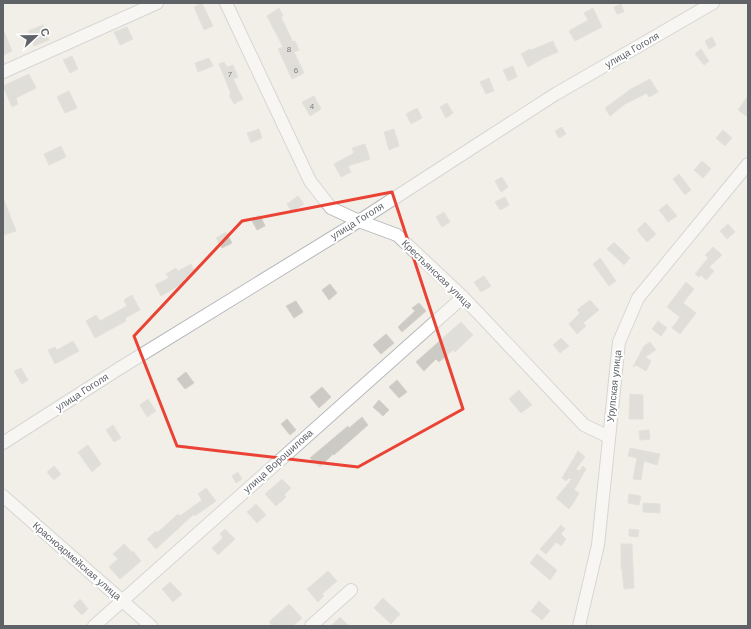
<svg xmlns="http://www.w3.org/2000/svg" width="751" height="629" font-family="Arial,sans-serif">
<rect width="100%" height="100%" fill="#f1efe8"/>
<path fill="#cccac5" stroke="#d6d1c6" d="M202 3 213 26 204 30 194 7Z
M621 4 624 12 617 14 614 7Z
M279 8 283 16 281 17 293 42 295 41 299 50 294 52 304 73 292 79 278 49 283 47 267 16Z
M593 8 602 27 575 41 569 31 588 20 584 13Z
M43 25 49 40 34 46 28 31Z
M127 27 133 39 120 45 114 32Z
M3 29 12 51 3 55Z
M712 37 716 45 709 49 705 41Z
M553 41 558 52 544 58 528 67 521 54 530 49 531 50Z
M701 49 709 61 704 65 695 54Z
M72 56 78 69 70 73 63 60Z
M209 58 213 66 198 72 195 63Z
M224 62 227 67 233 65 238 77 233 79 243 99 234 104 229 95 231 94 219 64Z
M513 66 517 77 508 81 503 70Z
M29 74 36 88 16 98 18 104 12 107 3 86Z
M489 78 494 91 486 94 480 82Z
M650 79 658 92 649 97 647 93 625 104 610 116 605 108 631 89Z
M69 91 77 108 65 113 57 97Z
M314 96 321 109 310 116 302 102Z
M748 96V117L738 110Z
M447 103 453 113 446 118 440 107Z
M417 108 422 118 411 124 406 114Z
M562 127 566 134 559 138 555 131Z
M259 129 262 138 251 143 247 133Z
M394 129 399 146 389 150 384 132Z
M723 130 732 138 725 146 716 138Z
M365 144 370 159 348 166 351 172 341 177 334 164 354 153 352 148Z
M61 146 66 157 49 165 44 154Z
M702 161 711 169 703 178 694 170Z
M679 174 691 190 685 195 673 179Z
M502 177 508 187 501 192 495 181Z
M298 196 304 204 292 212 287 204Z
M505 197 509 205 500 210 495 202Z
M3 200H4L16 231 3 235Z
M667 204 677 216 668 222 659 210Z
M444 212 450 222 442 227 436 217Z
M260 215 265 226 257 230 251 219Z
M645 222 656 234 647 242 637 230Z
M728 224 735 232 727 239 720 231Z
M226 232 232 243 222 248 216 238Z
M614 242 630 258 624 265 607 249Z
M713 247 722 255 709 267 714 271 706 280 701 275 699 277 695 274 708 258 705 255Z
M600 258 616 281 609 286 593 264Z
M191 264 195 273 183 279 185 282 161 296 155 285 169 278 166 274 176 268 178 271Z
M484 276 491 286 481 292 474 282Z
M686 282 694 289 683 303 696 313 680 334 672 328 680 317 667 307Z
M330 284 337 293 329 300 322 290Z
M132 295 140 310 125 318 126 321 95 338 86 321 96 315 100 321 127 306 124 300Z
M590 300 599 310 583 323 586 326 577 334 569 324 580 313 577 310Z
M296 301 303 312 294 318 286 306Z
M419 303 426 311 402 332 398 327 415 311 412 308Z
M658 321 667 328 661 336 652 329Z
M461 322 473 335 455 352 453 350 439 362 436 359 424 371 416 362Z
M386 334 394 343 381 354 373 345Z
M561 338 569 346 560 353 553 345Z
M73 341 79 351 55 364 48 350 55 347 57 350Z
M650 342 656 350 645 357 651 361 646 371 636 365 633 367 644 346Z
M21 368 28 380 22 384 14 371Z
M186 372 194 383 185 389 177 379Z
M397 380 407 392 399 398 389 387Z
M322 387 331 397 319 408 310 397Z
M519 390 532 405 521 413 509 399Z
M630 394 643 395V419H629Z
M148 399 156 411 147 417 140 405Z
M379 400 389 410 383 416 373 407Z
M362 417 368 425 334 455 333 454 320 467 310 458 348 426 349 428Z
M287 419 296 430 290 435 281 424Z
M113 425 121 438 114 442 106 430Z
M649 430 650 439 640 440 639 431Z
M88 445 101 464 92 472 78 452Z
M630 448 660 454 657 465 644 461 641 480 633 479 637 458 628 456Z
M578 451 585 457 576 469 579 471 583 466 586 469 574 490 579 493 575 500 569 509 556 498 572 479 569 478 566 481 562 478Z
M54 466 61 474 54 480 47 472Z
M238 472 242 479 236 483 232 476Z
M282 479 291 488 284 495 286 497 276 506 265 494Z
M206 488 216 501 195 516 194 514 156 549 147 539 156 531 157 533 178 514 180 516 202 500 198 494Z
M629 494 641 496 639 505 628 503Z
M643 503 660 504V513L643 512Z
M256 504 266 515 257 523 247 512Z
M561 525 565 529 561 534 566 539 561 546 556 542 546 554 540 549Z
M225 529 235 539 218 555 212 548 223 538 220 534Z
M629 529 639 530 638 537 629 536Z
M124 544 132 552 133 551 141 561 120 579 109 567 118 559 113 554Z
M621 544H632L634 588 624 589 622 569H621Z
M537 554 557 570 550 580 530 563Z
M328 571 337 581 322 594 324 596 318 602 307 589Z
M170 582 182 594 173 602 162 589Z
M383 598 400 614 391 624 374 608Z
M80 599 88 609 82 615 73 606Z
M539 601 550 611 542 620 531 611Z
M289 604 302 618 293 626H273L269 622Z
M340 617 349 626H331Z"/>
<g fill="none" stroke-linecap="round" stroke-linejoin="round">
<g stroke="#b5b8bc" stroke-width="14">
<path id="minor" d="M226 3 310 181 331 208 359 221 397 235 463 297 584 425 609 437
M3 72 157 3
M3 443 120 368 359 221 554 95 713 3
M3 496 151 626
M94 626 463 297
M311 626 351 590
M579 626 598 545 619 342 638 298 748 164"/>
</g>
<use href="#minor" stroke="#fff" stroke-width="12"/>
</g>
<path d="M0 0H751V629H0ZM392 192 463 409 358 467 177 446 134 336 242 221Z" fill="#f1efe8" fill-opacity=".55" fill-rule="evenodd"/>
<path fill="none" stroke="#ea4335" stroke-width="3" stroke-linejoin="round" d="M392 192 463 409 358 467 177 446 134 336 242 221Z"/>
<g text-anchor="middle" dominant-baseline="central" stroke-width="4" stroke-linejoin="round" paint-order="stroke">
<g font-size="8" fill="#7a7d7f">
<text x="289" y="49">8</text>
<text x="296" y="70">6</text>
<text x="230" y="74">7</text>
<text x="312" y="106">4</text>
</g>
<g font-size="10" fill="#5f6368" stroke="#fff">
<text transform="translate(632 50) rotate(-30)">улица Гоголя</text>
<text transform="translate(357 221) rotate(-32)">улица Гоголя</text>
<text transform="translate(437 274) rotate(44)">Крестьянская улица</text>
<text transform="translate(614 386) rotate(-84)">Урупская улица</text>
<text transform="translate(82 392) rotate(-33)">улица Гоголя</text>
<text transform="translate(278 461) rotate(-42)">улица Ворошилова</text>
<text transform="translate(77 561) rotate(41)">Красноармейская улица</text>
</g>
</g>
<rect width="751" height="629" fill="none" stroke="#5f6368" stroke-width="8"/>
<g transform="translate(36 36) rotate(68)" stroke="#ffffff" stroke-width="3" paint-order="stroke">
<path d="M0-3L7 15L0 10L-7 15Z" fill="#5f6368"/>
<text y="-6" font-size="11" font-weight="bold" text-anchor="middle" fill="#5f6368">С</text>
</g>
</svg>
